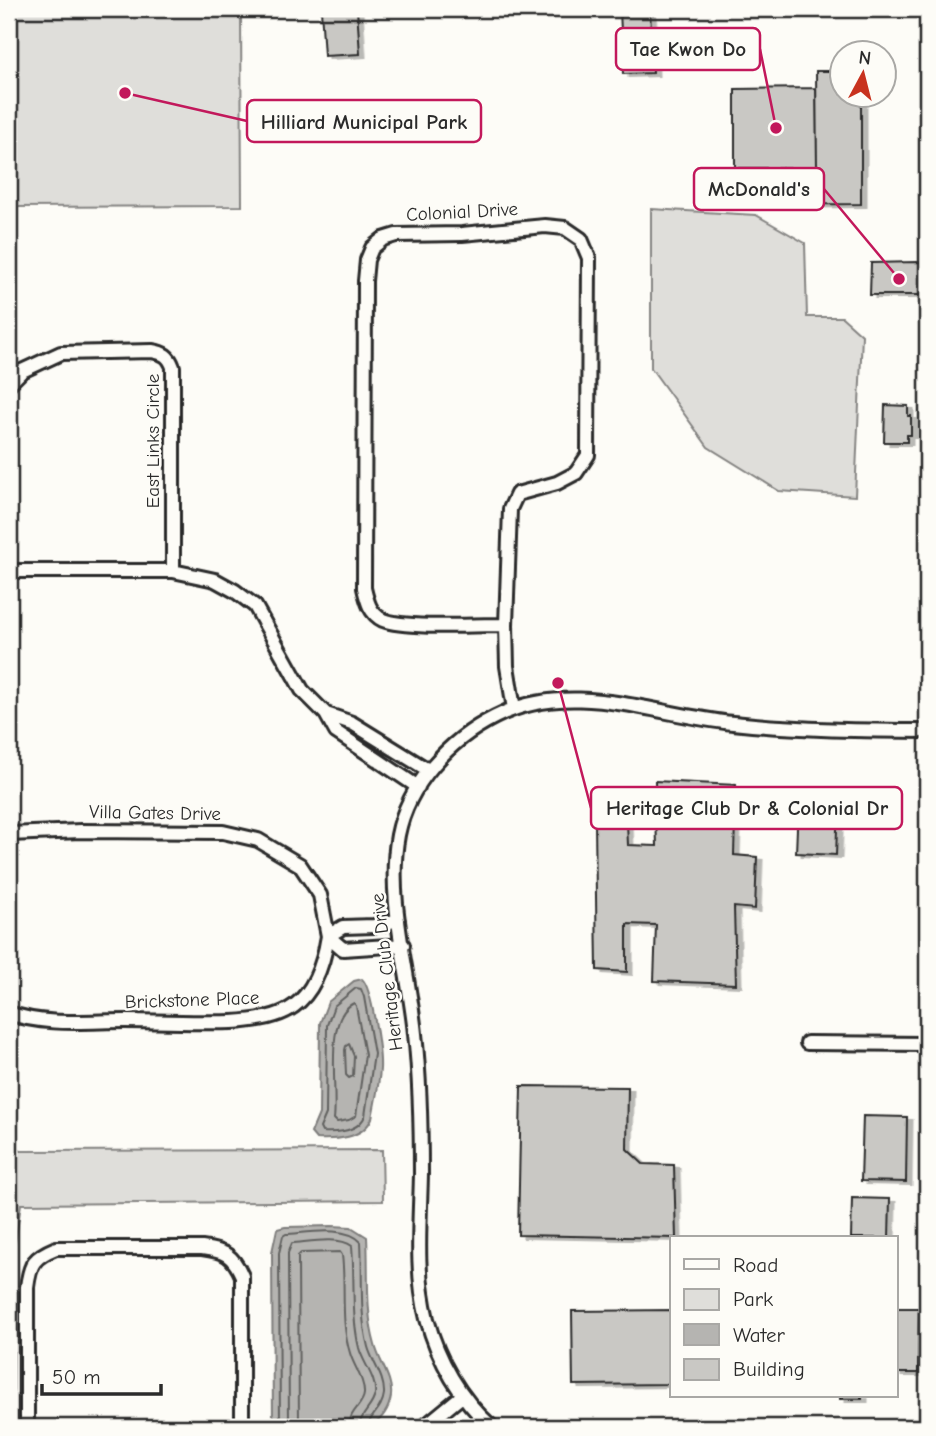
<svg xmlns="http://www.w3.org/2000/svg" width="936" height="1436" font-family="'Comic Neue',sans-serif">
<defs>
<filter id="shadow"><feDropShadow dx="5.5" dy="3" stdDeviation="0" flood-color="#0004"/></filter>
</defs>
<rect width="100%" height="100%" fill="#fdfcf7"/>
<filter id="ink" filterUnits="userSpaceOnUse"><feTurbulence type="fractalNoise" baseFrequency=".0143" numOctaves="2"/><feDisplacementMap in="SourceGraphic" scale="14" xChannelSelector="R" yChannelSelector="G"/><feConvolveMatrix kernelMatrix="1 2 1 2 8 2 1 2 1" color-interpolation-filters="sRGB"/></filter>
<g filter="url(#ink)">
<path fill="#dfdeda" stroke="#858482" stroke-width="2" d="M9 9H241L242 206 9 207Z
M651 209 756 215 805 243 807 317H842L862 335 855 496 779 491 708 447 651 368Z
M9 1145 21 1151 382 1150 383 1201 21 1204 15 1244 13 1427H9Z"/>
<path fill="#b5b4b1" stroke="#7e7d7b" stroke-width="2" d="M362 979C372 987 381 1055 380 1069 379 1086 375 1102 372 1118 363 1139 336 1140 316 1139L311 1133 319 1114 320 1023 328 1002 354 981Z
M332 1226 351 1227 367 1237C369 1272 365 1311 375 1345 379 1362 393 1378 391 1396 389 1410 382 1418 372 1427H273L272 1252 277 1229 285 1227Z"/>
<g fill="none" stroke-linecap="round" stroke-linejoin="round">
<path stroke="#626261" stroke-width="2" d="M356 988 361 989 364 997 374 1054 365 1116C358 1132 337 1133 322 1132L320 1128 326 1114 327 1025 334 1006Z
M354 1003 356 1006 365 1055 356 1116 349 1120 337 1122 334 1119C338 1089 323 1017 354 1003Z
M349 1044 354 1056 353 1076 349 1078 346 1075 345 1050 346 1046Z
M280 1427 279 1253 283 1236 286 1234C307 1233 346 1225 361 1242 363 1276 359 1313 368 1347 372 1362 385 1377 384 1394 382 1411 369 1415 368 1427
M289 1427 288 1253 292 1243C309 1242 339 1236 352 1246 355 1280 351 1315 359 1348 363 1363 377 1379 375 1394 373 1408 360 1413 359 1427
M299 1427 298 1256 301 1253 340 1252 342 1255C346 1287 340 1321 350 1353 353 1365 365 1380 364 1394 363 1406 349 1410 349 1427"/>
</g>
<path fill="#c9c8c4" stroke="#2b2b2b" stroke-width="2" filter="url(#shadow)" d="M321 9H357L360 54 324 56Z
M650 9 653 73 623 74 620 10Z
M816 71H842V94H861V204L735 205V168H817Z
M816 88 817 168H735V89Z
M917 262 927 263V295H870L871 263Z
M885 405 908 406V416H911V435H907V442H884Z
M655 781 736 785 734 855 757 857 755 909 734 907 736 984 654 981 656 925 627 924V972L597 970 595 822H627L628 845 657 846Z
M798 803 838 804 836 855 796 853Z
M521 1086 628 1087 627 1149 643 1164 674 1165 676 1238 518 1235Z
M863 1116 907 1117 906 1182 861 1181Z
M852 1198 890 1199 889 1238H851Z
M896 1308H919L918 1373H896Z
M672 1310V1384L573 1385 572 1311Z
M840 1396H862V1399H840Z"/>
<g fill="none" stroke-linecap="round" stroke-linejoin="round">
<g stroke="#2b2b2b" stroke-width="18">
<path id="minor" d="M9 384 22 371 61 353 152 351C164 353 169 356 173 367V571
M9 571H173L215 580 235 591 255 606 302 690 326 714 336 732 418 787
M506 625C479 625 405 629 383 620 370 614 367 601 364 588L365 281 367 260 372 248 383 239 396 235 462 234 545 226 565 228 581 239 589 258 588 455 576 473 557 483 517 494 510 509 506 625 507 666 514 709
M326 714 352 723 428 770
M9 834 81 831 223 832 258 840 300 865 320 895 328 936 343 949 403 945
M328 936 343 927 374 926 398 920
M9 1013C44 1026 88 1021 125 1021 161 1021 197 1023 232 1022 252 1021 278 1018 294 1006 316 990 324 961 328 936
M807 1043 927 1044
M27 1427V1287C30 1263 34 1257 56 1248H202C225 1251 233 1255 242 1276V1427
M424 1427 463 1395
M492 1427C460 1399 438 1360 427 1319 415 1271 420 1223 421 1174 421 1128 420 1080 415 1034 409 970 386 899 398 835 408 784 449 740 495 717 571 678 654 715 733 723 797 730 863 731 927 731"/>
</g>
<use href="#minor" stroke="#fdfcf7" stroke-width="12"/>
</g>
</g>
<g text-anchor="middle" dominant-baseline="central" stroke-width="5" stroke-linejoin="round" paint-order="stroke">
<g font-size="19" fill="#2b2b2b" stroke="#fdfcf7">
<text transform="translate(462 212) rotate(-3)">Colonial Drive</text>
<text transform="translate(153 441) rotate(-90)">East Links Circle</text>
<text transform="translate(155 813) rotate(1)">Villa Gates Drive</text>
<text transform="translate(387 972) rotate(-97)">Heritage Club Drive</text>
<text transform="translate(192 1000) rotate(-2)">Brickstone Place</text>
</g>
</g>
<path fill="none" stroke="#c2185b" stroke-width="2.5" d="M776 128L760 49M125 93L247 121M899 279L824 189M558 683L591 808"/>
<g fill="#c2185b" stroke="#fdfcf7" stroke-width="2.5">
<circle cx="776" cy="128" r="7"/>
<circle cx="125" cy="93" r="7"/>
<circle cx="899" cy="279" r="7"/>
<circle cx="558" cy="683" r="7"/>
</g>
<g fill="#fdfcf7" stroke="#c2185b" stroke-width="2.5">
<rect x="616" y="28" width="144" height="42" rx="7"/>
<rect x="247" y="100" width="234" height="42" rx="7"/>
<rect x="694" y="168" width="130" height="42" rx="7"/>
<rect x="591" y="787" width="311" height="42" rx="7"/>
</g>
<g font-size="21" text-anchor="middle" font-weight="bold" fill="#2b2b2b">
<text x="688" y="56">Tae Kwon Do</text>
<text x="364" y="129">Hilliard Municipal Park</text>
<text x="759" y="196">McDonald's</text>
<text x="747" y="815">Heritage Club Dr &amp; Colonial Dr</text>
</g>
<rect width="936" height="1436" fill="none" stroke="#fdfcf7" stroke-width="35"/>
<rect x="18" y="18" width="901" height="1401" fill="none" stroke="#2b2b2b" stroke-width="2.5" filter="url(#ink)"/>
<rect x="670" y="1236" width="228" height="161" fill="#fdfcf7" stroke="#a9a8a5" stroke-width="2"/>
<rect x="684" y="1259" width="35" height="10" fill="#fdfcf7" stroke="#a9a8a5" stroke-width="2"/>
<text x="733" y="1272" font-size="21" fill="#2b2b2b">Road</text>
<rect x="684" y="1289" width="35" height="21" fill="#dfdeda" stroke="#a9a8a5" stroke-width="2"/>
<text x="733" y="1306" font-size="21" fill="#2b2b2b">Park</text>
<rect x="684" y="1324" width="35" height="21" fill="#b5b4b1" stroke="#a9a8a5" stroke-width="2"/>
<text x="733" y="1342" font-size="21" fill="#2b2b2b">Water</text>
<rect x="684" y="1359" width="35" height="21" fill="#c9c8c4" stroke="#a9a8a5" stroke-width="2"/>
<text x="733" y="1376" font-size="21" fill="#2b2b2b">Building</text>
<g transform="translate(863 74) rotate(7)"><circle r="33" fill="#fdfcf7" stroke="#a9a8a5" stroke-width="2"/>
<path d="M0-5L12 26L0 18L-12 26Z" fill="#c8321e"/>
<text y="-10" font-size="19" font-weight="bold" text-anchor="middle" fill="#2b2b2b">N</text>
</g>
<path d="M42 1384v10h119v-10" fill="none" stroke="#2b2b2b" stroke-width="3.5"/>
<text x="52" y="1384" font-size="21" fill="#2b2b2b" stroke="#fdfcf7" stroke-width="5" paint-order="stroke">50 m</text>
</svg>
